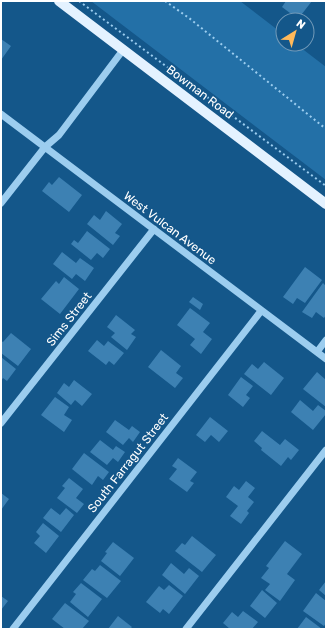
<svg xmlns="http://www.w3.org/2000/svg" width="327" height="630" font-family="Rubik,sans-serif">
<rect width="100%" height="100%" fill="#14578a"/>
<path fill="#2370a7" d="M91 1H240L283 34V44H296L326 67V180Z"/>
<path fill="#3d81b3" d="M286 1H312L298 19 282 7Z
M1 39 11 46 1 60Z
M59 177 82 195 69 212 42 191 49 182 52 185Z
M106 211 122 224 115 233 120 236 113 245 87 224 94 215 100 220Z
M87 231 110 249 103 258 97 253 91 260 71 244 74 240 78 243Z
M62 252 76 263 80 258 94 268 85 281 76 274 72 279 53 264Z
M305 267 322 280 305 303 297 298 293 304 283 297Z
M64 277 79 289 60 314 41 299 56 281 59 284Z
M323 283 326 286V315L324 318 316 312 312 318 302 312Z
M193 297 203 304 200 310 189 302Z
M190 308 210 323 203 332 212 339 201 354 190 345 195 339 177 325Z
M116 315 135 330 131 334 136 337 127 350 111 337 115 333 107 327Z
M11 333 31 349 18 366 1 353V341L3 342Z
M97 340 104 346 108 341 124 353 114 365 109 361 106 365 88 351Z
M161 350 181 366 176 373 183 378 175 388 148 367Z
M1 357 16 369 7 381 3 378 1 381Z
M264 362 284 378 271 395 244 374 252 364 258 369Z
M317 372 326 380V407L303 389Z
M241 377 253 386 246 395 250 398 243 407 228 395Z
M74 380 92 394 82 406 75 400 71 405 57 393 64 383 69 387Z
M55 397 69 407 64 415 72 420 64 432 41 415Z
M300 400 313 411 318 405 326 411V414L313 430 291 412Z
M210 417 228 431 219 442 211 435 205 442 196 435Z
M115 420 129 430 132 426 140 432 133 442 129 438 123 445 106 432Z
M262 431 280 445 285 439 299 450 291 460 288 457 281 466 261 450 262 448 254 441Z
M100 440 113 450 116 446 125 452 118 462 113 458 107 465 90 452Z
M84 453 109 472 103 480 98 476 92 485 72 469Z
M178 458 197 472 190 481 194 483 187 492 169 479 177 469 172 466Z
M69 478 83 489 76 498 84 504 77 513 57 498 65 488 62 486Z
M246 481 255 488 248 497 254 502 247 511 249 513 241 524 230 516 238 506 226 497 234 486 239 490Z
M1 493 9 499 1 510Z
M51 508 60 515 66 508 74 515 61 532 43 518Z
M43 523 59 536 46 553 34 543 40 536 36 532Z
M192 536 216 555 202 572 175 551 182 543 185 545Z
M285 541 302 554 287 574 295 580 280 601 265 590 270 584 261 578 269 568 266 566Z
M113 542 134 558 120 576 101 561 107 553 105 552Z
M171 563 184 574 189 568 199 576 185 594 162 575Z
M100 565 121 581 107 598 83 580 92 569 95 571Z
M326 581V596L319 590Z
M81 583 102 599 88 617 70 602 76 594 73 592Z
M169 585 183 596 169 614 163 609 160 613 146 602 159 586 164 590Z
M262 590 277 603 265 618 250 606Z
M316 593 326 601V623L324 626 303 611Z
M1 596 8 601 1 610Z
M65 603 89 621 82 629H65L52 619Z
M243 611 258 622 252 629H230L223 623 232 612 238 617Z
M118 616 132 627 130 629H108Z
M306 617 322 629H297Z"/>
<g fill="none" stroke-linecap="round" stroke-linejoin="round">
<path stroke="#9ccdef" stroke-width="2" stroke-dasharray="2 3" stroke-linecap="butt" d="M79 1 326 186
M165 1 189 18 326 129"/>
<path stroke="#9ccdef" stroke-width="7" d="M1 114 326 359
M1 203 45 147 59 135 123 50
M317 352 326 340
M1 423 154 229
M13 629 261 311
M186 629 326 450"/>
<path stroke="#e4f2ff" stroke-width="10" d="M59 1 326 204"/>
</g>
<g text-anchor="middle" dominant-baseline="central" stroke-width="3" stroke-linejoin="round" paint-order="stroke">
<g font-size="12" fill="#fff" stroke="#14578a">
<text transform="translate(200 92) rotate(37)">Bowman Road</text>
<text transform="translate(170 228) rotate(37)">West Vulcan Avenue</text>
<text transform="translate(69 319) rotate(-52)">Sims Street</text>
<text transform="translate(128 463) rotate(-52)">South Farragut Street</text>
</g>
</g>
<rect width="327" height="630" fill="none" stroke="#ffffff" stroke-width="4"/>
<g transform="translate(295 32) rotate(37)"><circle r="19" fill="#14578a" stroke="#729ab9"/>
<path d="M0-3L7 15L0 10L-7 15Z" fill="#ffb95a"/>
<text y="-6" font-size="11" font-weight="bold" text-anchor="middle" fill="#ffffff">N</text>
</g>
</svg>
